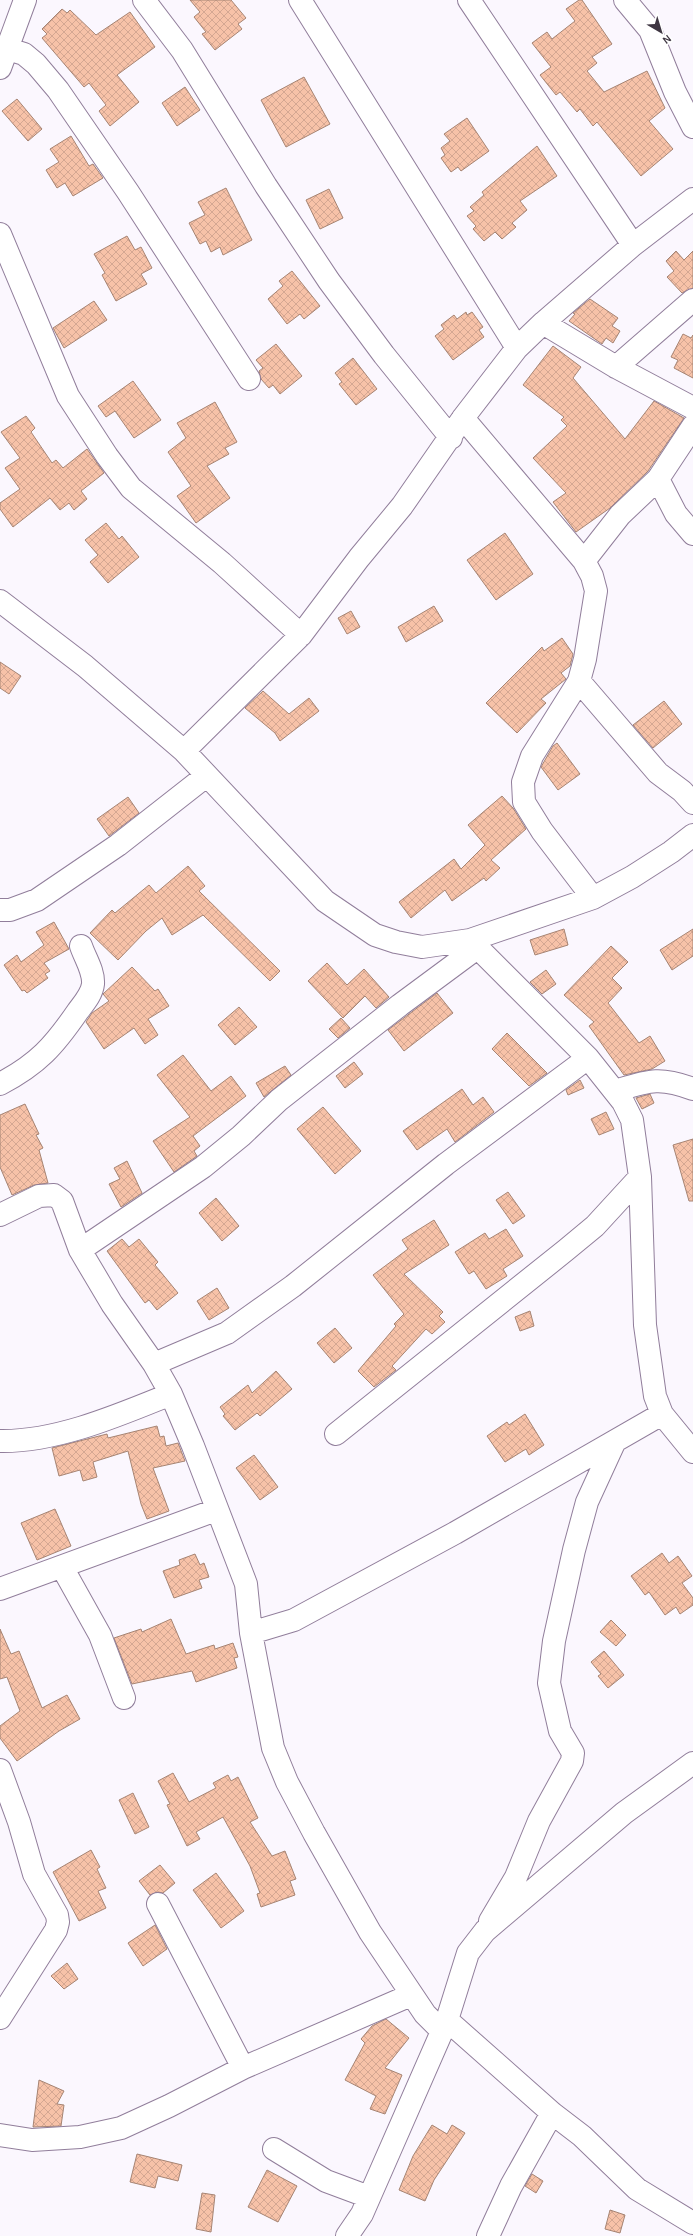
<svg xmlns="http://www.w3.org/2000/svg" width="693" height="2236" font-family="'Alegreya Sans',sans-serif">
<defs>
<pattern id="building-cross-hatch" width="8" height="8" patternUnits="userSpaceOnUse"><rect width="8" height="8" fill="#f7c2a8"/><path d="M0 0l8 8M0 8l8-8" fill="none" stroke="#d5a792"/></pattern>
</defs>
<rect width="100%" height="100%" fill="#fbf7fe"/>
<path fill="url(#building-cross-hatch)" stroke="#a68473" d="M190 0H231L246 18 238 24 242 29 215 50 202 34 206 32 194 17 200 12Z
M579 0H582L612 44 592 57 597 63 587 71 604 92 647 71 665 108 649 121 673 149 641 176 597 122 593 126 580 109 577 112 560 92 556 95 540 75 551 67 532 43 547 32 552 39 575 21 566 9Z
M62 9 67 13 70 10 96 35 130 12 155 47 117 75 139 102 110 126 99 111 106 105 89 83 84 87 42 38 47 34 42 29Z
M304 77 330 124 286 147 261 100Z
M185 87 200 110 177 126 162 103Z
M17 99 42 129 28 141 2 111Z
M467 118 489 151 461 171 458 167 451 172 441 158 445 155 441 148 450 141 444 134Z
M71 136 89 166 93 164 103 178 73 196 65 183 57 188 46 170 59 162 50 149Z
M537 146 557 176 520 201 527 210 512 223 516 227 502 239 495 232 484 241 473 229 476 226 467 216 474 211 470 207 484 195 482 192Z
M226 188 252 240 223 255 220 247 211 252 206 241 200 244 189 223 205 215 198 202Z
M329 189 343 218 320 229 306 200Z
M127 236 135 250 141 247 152 268 141 274 147 284 116 301 102 275 105 273 94 254Z
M676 251 684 260 693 251V288L682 293 667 277 674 271 666 261Z
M292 271 320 306 304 319 300 314 287 324 268 299 283 286 279 281Z
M590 299 618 318 612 326 620 331 613 343 606 338 602 344 569 321 575 314 573 313Z
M94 301 107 320 64 348 53 328Z
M466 312 467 315 472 312 483 327 479 330 484 337 453 360 435 336 444 329 441 325 454 315 457 319Z
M683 334 691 338 693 335V378L674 368 678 360 671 357Z
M276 344 302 376 280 394 273 385 269 388 261 379 259 371 263 368 256 360Z
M553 346 581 367 573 378 625 439 654 401 684 418 648 471 610 508 576 532 553 502 566 493 533 458 567 426 561 420 564 417 523 385Z
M353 358 377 389 356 405 339 384 342 382 335 373Z
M133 381 161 420 134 438 115 411 106 417 98 406Z
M215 402 237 442 225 448 229 454 207 466 230 498 196 523 177 496 191 486 168 452 186 438 177 423Z
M26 416 35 428 31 432 52 463 56 460 63 468 87 449 104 473 81 491 87 499 74 510 69 503 60 510 50 498 13 527 0 509V503L20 489 5 468 20 458 1 432Z
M106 523 119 539 122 536 139 557 108 583 90 562 98 555 85 540Z
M505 533 533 574 496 600 467 560Z
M434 606 443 621 406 642 398 627Z
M351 611 360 627 347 634 338 618Z
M562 638 573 654 570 666 561 673 566 679 541 699 546 703 517 733 486 703 542 647 544 651Z
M0 662 21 676 9 694 0 688Z
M263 691 289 714 309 698 319 711 280 741 275 733 245 708Z
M664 701 682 724 653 748 633 725Z
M557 743 580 774 558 790 541 767 553 746Z
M502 796 513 808 526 829 491 860 500 868 486 881 484 878 452 901 445 890 411 918 399 902 454 859 461 869 485 845 468 825Z
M128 797 139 813 109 836 97 819Z
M188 866 205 886 199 891 280 971 270 981 203 915 172 935 162 918 146 931 118 960 90 933 112 910 115 913 149 885 156 893Z
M54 922 69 949 44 963 50 971 45 974 48 978 27 993 24 990 22 991 4 965 17 955 21 962 44 945 36 932Z
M564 929 568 945 535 955 530 940Z
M693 929V956L672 970 660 950Z
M611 946 628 962 612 978 622 988 608 1003 639 1043 650 1036 665 1061 652 1069 624 1075 589 1026 594 1022 564 995Z
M327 963 347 985 364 969 389 997 376 1008 365 996 343 1018 308 981Z
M132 967 155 991 158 989 169 1006 148 1019 158 1035 145 1044 134 1028 104 1049 86 1022 92 1013 109 1001 103 994Z
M546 970 556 984 542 994 530 982Z
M437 993 453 1013 404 1051 388 1030Z
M239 1007 257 1027 235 1045 218 1025Z
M341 1018 350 1028 338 1038 329 1029Z
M507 1033 547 1073 529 1086 492 1049Z
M183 1055 211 1091 231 1076 246 1096 193 1136 200 1146 194 1151 197 1156 174 1172 153 1141 190 1117 157 1075Z
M354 1062 363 1074 345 1088 336 1076Z
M285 1066 291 1075 264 1097 256 1083Z
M580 1080 584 1088 568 1095 566 1090Z
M462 1089 473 1105 483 1097 494 1112 455 1142 447 1129 417 1150 403 1131Z
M650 1094 654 1103 642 1109 636 1098Z
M25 1104 39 1134 36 1135 43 1148 39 1150 48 1183 34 1185 12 1195 0 1167V1115Z
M323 1107 361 1151 335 1174 297 1129Z
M606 1112 614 1129 599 1135 591 1119Z
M693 1139V1201H689L673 1145Z
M127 1161 142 1193 121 1207 109 1184 120 1179 114 1168Z
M508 1192 525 1216 513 1224 496 1200Z
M216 1198 239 1226 222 1241 199 1213Z
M434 1220 449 1245 404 1274 443 1312 439 1316 445 1322 432 1334 426 1329 392 1366 396 1370 374 1387 358 1371 396 1326 394 1324 404 1314 373 1275 408 1249 402 1240Z
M506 1229 523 1256 503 1269 507 1276 486 1289 474 1271 469 1274 455 1252 485 1233 489 1239Z
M122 1239 129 1247 139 1239 158 1262 155 1265 178 1293 157 1310 149 1300 145 1303 107 1251Z
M217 1288 229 1308 209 1320 197 1301Z
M530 1311 534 1326 520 1331 515 1317Z
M335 1328 352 1348 334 1363 317 1343Z
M276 1371 292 1389 260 1416 257 1413 235 1430 223 1416 225 1414 220 1407 248 1385 252 1393Z
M525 1414 544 1445 529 1455 526 1449 505 1462 487 1436 507 1422 509 1425Z
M157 1426 160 1437 164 1436 166 1446 178 1443 185 1461 153 1468 169 1511 147 1519 141 1504 128 1451 93 1462 97 1477 83 1481 80 1470 59 1476 52 1448 107 1434 108 1438Z
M254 1455 278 1487 260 1500 236 1468Z
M55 1509 71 1546 37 1560 21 1523Z
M662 1553 669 1563 678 1556 692 1576 682 1583 693 1598V1605L680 1614 676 1607 665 1615 649 1592 645 1595 631 1576Z
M195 1554 200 1565 204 1563 209 1577 199 1580 202 1588 174 1598 163 1571 180 1565 179 1560Z
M171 1619 186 1654 214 1645 215 1649 233 1643 238 1657 234 1658 237 1668 196 1682 192 1671 132 1684 114 1638 141 1629 142 1632Z
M611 1620 626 1635 616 1646 600 1632Z
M0 1629 11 1654 19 1651 42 1708 67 1695 80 1719 59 1731 17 1761 0 1738V1726L20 1711 7 1677 0 1679Z
M604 1651 624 1675 608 1688 598 1676 601 1674 591 1662Z
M173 1773 189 1802 216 1788 213 1783 228 1775 231 1781 238 1777 258 1818 250 1822 272 1856 285 1851 296 1879 290 1881 295 1895 261 1907 257 1894 260 1893 250 1866 223 1817 196 1832 200 1839 187 1846 167 1805 170 1804 158 1781Z
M133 1793 149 1827 135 1834 119 1800Z
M91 1850 100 1867 97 1869 106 1888 98 1891 106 1908 79 1921 53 1872Z
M160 1865 175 1883 163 1893 158 1892 150 1895 139 1881Z
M216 1873 244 1911 221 1928 193 1890Z
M155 1925 167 1949 143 1966 128 1943Z
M67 1963 78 1979 64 1989 51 1976Z
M386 2019 409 2038 385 2068 402 2075 385 2114 370 2109 376 2096 345 2080 365 2043 361 2039 372 2026Z
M39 2080 64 2091 57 2104 64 2105 61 2126 33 2127Z
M432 2125 447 2134 452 2125 465 2133 434 2180 425 2201 399 2190 413 2156Z
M137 2154 182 2165 178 2181 158 2176 155 2188 130 2182Z
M267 2170 297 2186 278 2222 248 2207Z
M532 2174 543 2181 536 2193 525 2186Z
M202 2193 215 2195 211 2232 196 2229Z
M610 2210 625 2215 620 2233 605 2229Z"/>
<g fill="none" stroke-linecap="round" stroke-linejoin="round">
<g stroke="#917e9b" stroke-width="24">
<path id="minor" d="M144 0 182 50 266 186 329 281 384 355 451 438
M300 0 517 348
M469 0 633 245
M625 0 650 30 675 92 693 127
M8 49 24 54 36 64 58 90 128 192 249 379
M0 68 25 0
M0 234 68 396 107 456 131 488 222 563 301 635
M543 323 616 367 693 408
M616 367 693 300
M463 418 584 561 592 576 596 591 585 659 579 681 532 756 523 782 524 802 542 831 593 898
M658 479 676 514 693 534
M584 561 620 515 658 479 693 426
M0 601 85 666 184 751 325 901 375 935 396 942 422 947 470 940 593 898 632 877 671 852 693 835
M579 681 658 773 682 791 693 803
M184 751 301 635 359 558 402 506 463 418 517 348 543 323 633 245 693 199
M0 910H10L37 900 118 845 206 776
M470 940 588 1058 623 1102 632 1120 640 1177 645 1325 655 1396 662 1414 693 1452
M0 1084C38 1064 54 1046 78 1011 84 1003 92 994 93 984 94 971 85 958 81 946
M615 1091C648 1081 659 1076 693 1089
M0 1215 39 1196 54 1195 62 1201 80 1250 112 1304 154 1364 171 1394 193 1446 246 1584 251 1633 273 1748 287 1782 314 1833 370 1932 425 2014 442 2031
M80 1250 203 1167 241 1136 279 1100 400 1005 477 948
M154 1364 227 1333 248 1318 293 1286 446 1164 588 1058
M336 1434 566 1250 595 1226 640 1177
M0 1441C57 1442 119 1415 171 1394
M62 1567 100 1635 124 1698
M0 1589 216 1510
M251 1633 294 1620 455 1533 662 1414
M0 1770 19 1822 34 1874 57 1915 58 1922 56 1930 0 2018
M158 1904 243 2068
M490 1921 516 1877 539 1821 572 1761 573 1753 560 1731 549 1683 554 1641 574 1550 587 1502 615 1441
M447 2020 552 2113 582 2136 637 2189 693 2223
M0 2135 32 2140 80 2137 121 2128 169 2106 243 2068 411 1995
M274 2149 326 2181 369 2197
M347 2236 362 2214 447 2020 468 1953 485 1931 624 1813 693 1763
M488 2236 511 2186 552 2113"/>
</g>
<use href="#minor" stroke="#fff" stroke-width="22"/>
</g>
<g transform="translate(661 32) rotate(142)" stroke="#ffffff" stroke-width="3" paint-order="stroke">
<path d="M0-3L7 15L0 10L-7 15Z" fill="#3e3642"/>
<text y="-6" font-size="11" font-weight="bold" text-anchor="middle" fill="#3e3642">N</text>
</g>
</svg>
